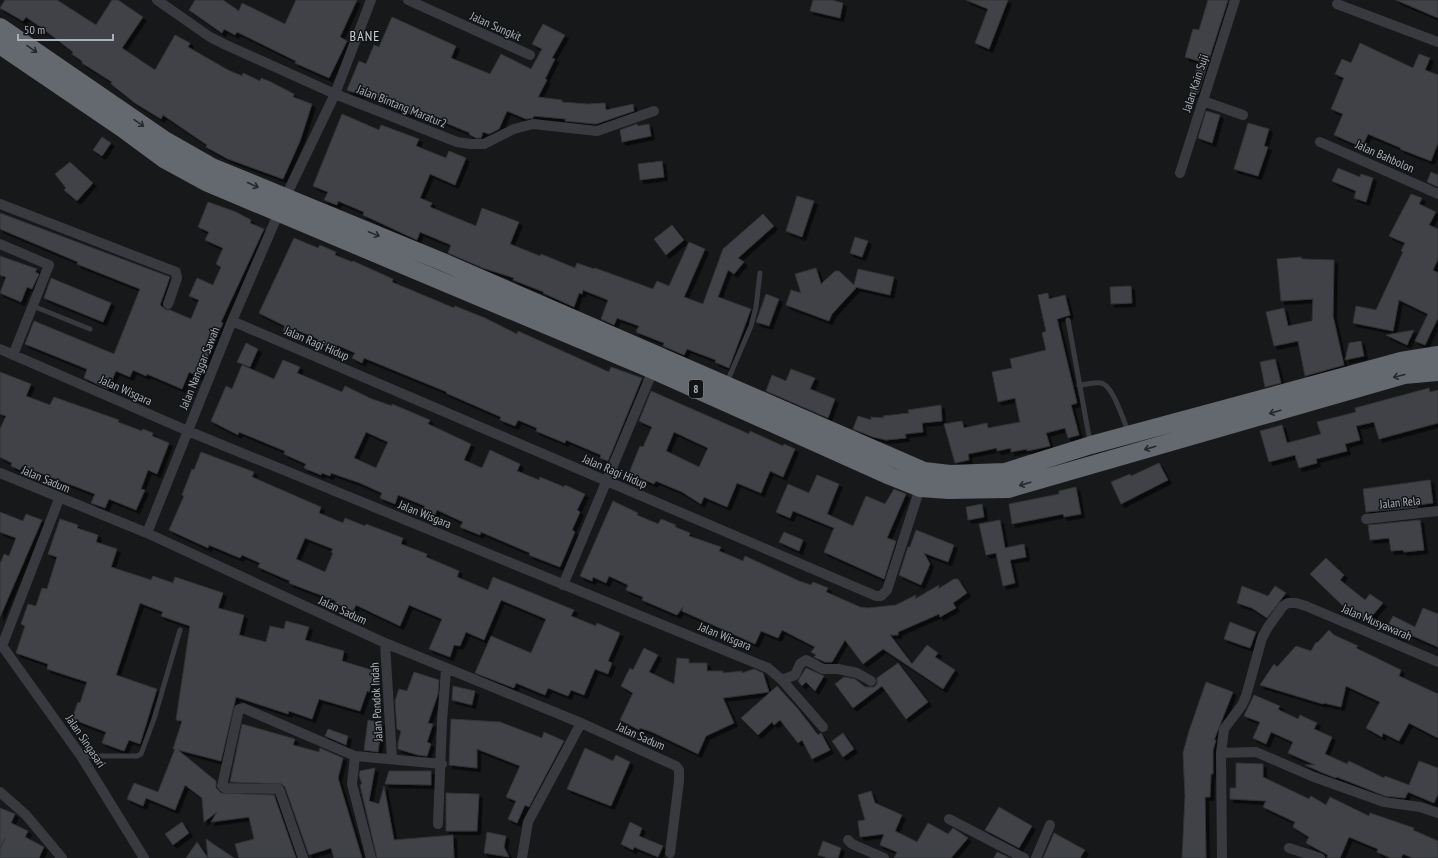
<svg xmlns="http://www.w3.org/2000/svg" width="1438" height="858" font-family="'PT Sans Narrow',sans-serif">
<defs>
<filter id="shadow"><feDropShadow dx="3.5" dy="3.5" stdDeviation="0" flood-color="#0009"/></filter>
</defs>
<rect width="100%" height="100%" fill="#17181a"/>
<path fill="#414347" stroke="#313236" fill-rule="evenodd" filter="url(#shadow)" d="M5 0H57L96 25 112 0H118L143 17 122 48 155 70 175 35 190 43 188 47 228 70 242 76 243 73 260 81 261 78 271 82 294 94 293 97 312 104 300 141 283 179 228 159 206 147 207 145 163 115 161 119 135 103 111 84 112 82 82 63V61L72 54 73 52 42 28 26 17 23 21 0 8Z
M195 0H223L239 11 242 3 285 24 296 0H357L340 37 347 41 329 78 295 63 296 61 237 32 235 35 224 29 222 33 189 10Z
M813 0H832L843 3 840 18 810 11Z
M966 0H1008L989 49 975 43 988 9Z
M1208 0H1228L1198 94 1190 92 1199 61 1185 57 1193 29 1199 30Z
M1396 0H1438V18Z
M392 17 456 46 451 58 490 74 501 54 531 69 542 49 532 44 543 24 565 35 552 58 555 59 545 79 547 80 538 97 562 100V102L588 104 605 103 606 110 633 104 634 111 596 124 565 121 566 119 534 116 533 118 526 119 507 111 499 129 489 134 483 132 481 138H476L469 134 470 133 425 114 414 110 412 115 380 101 381 99 362 91 361 95 347 90 359 61 366 64 374 45 379 47Z
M1360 43 1413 68 1419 54 1430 58 1425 70 1438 75V143L1431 161 1400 149 1401 148 1368 134 1362 147 1334 135 1343 114 1331 109 1344 78 1335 74 1342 59 1351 63Z
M1206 111 1220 115 1212 143 1198 138Z
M342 114 379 130 381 125 419 139 416 146 446 158 449 151 466 158 455 185 430 174 420 198 432 203 430 207 476 226 482 208 519 222 510 244 540 256 541 254 575 268 577 263 594 269 595 268 653 289 657 281 669 286 689 242 705 249 684 297 703 304 723 249 763 214 774 226 738 258 744 262 734 274 728 270 718 297 751 309 729 368 715 362 716 360 687 349 684 355 663 346 664 343 636 332 639 326 617 318 614 325 601 319 608 300 583 290 582 294 579 293 574 307 543 293 544 292 513 280 514 278 483 268 448 253 451 245 420 232 417 240 363 215 364 212 338 201 337 205 324 200 328 192 313 186Z
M1248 123 1269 129 1264 146 1268 147 1258 176 1234 169Z
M637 124 638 126 649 124 651 136 622 142 620 130Z
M102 137 111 143 102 156 93 150Z
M662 161 664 177 640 180 638 164Z
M70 162 93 183 77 201 64 190 66 188 55 174Z
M1338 168 1360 177 1361 174 1373 178 1366 202 1354 198 1356 191 1332 181Z
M1431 172 1438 175V187L1427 182Z
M1411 194 1422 198 1419 204 1436 212 1429 225 1438 229V259L1433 270 1438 273V318L1425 345 1415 341 1428 314 1399 300 1393 331 1353 323 1356 306 1376 310 1403 252 1401 251 1405 243 1389 236Z
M797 196 814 201 802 237 786 231Z
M208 202 236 212 251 220 250 223 264 229 221 322 223 323 204 365 205 366 200 377 189 372 182 389 147 374 146 376 133 370 130 377 116 371 108 389 84 378 87 369 25 344 34 321 114 354 140 289 77 264 78 262 0 229V213L170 277 160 305 166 310H170L191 319 199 300 189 296 197 278 213 285 221 267 216 264 223 248 205 240 209 232 198 227Z
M672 225 684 240 666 255 654 239Z
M855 237 868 241 862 257 850 253Z
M294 238 318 248 320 245 336 252 335 255 352 262 353 261 393 279 392 282 454 308 455 306 485 318 517 334 518 331 609 372 611 367 642 378 608 461 600 458 601 455 566 440 565 443 536 431 537 428 518 420 515 426 500 420 501 417 446 393 447 392 364 358 362 363 352 358 355 353 337 345 335 350 317 342 318 339 297 330 294 336 283 331 285 326 259 313Z
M0 256 37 269 35 272 39 274 32 289 27 287 21 302 0 293 6 277 0 275Z
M1301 257 1302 259 1334 260 1333 316 1344 365 1305 376 1298 341 1274 346 1266 312 1284 308 1288 326 1312 321 1313 299 1281 301 1277 259Z
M816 268 821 284 835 271H839L854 285 858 269 894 277 890 295 855 287 856 288 832 314 829 321 786 305 791 290 801 293 795 274Z
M51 278 111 303 103 322 44 298Z
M1131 286 1132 303 1111 304 1110 287Z
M1048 293 1049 299 1065 295 1070 315 1057 319 1077 403 1071 405 1079 435 1068 438 1065 428 1046 433 1050 446 1027 451V449L1011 452V448L997 451V448L968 454 969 460 955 463 944 424 962 421 964 428 987 423 988 428 1020 422 1015 398 998 402 992 372 1012 368 1010 359 1046 350 1042 333 1046 331 1038 295Z
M766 294 779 299 769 326 756 322Z
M1414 330 1407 345 1386 335Z
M1361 341 1364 356 1345 360 1349 343Z
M246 343 258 349 250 367 237 362Z
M1275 359 1281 383 1265 387 1260 362Z
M283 360 300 367 297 373 342 392 345 386 372 399 392 406V404L430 420 428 424 471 444 464 460 482 468 490 450 520 464 517 471 539 480 540 477 564 487 565 485 585 494 577 510 580 512 572 530 575 532 560 567 529 555 530 553 481 532 480 535 460 527 463 522 437 510 435 515 423 510 425 506 398 495 395 504 380 498 382 493 360 483 331 473 330 476 322 473 321 475 304 468 306 464 284 454 285 451 239 432 238 435 211 421 226 386 232 389 242 365 274 379ZM366 432 388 442 376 468 354 458Z
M791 369 815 378 810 389 835 399 828 418 766 391 772 375 786 381Z
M0 372 31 384 26 396 50 405 54 397 119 420 118 422 142 431 143 429 153 433 152 436 169 443 157 474 148 470 141 489 145 490 136 510 109 499 105 508 91 503 95 494 22 466 20 470 11 466 12 463 0 457V429L6 416 0 414Z
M1429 388 1430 392 1438 390V423L1379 439 1374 422 1356 426 1360 440 1345 444 1347 451 1316 459 1317 463 1299 468 1295 455 1269 462 1260 431 1282 425 1287 443 1321 434 1317 422 1356 412 1355 408Z
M651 391 749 434 750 431 783 446 784 444 795 449 783 477 770 471 761 493 737 483 727 507 704 497 701 504 682 492 656 481 654 484 629 473 640 446 643 447 652 427 639 421ZM674 432 708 448 699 467 666 451Z
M941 405 942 421 922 423 923 432 905 434 906 438 886 440 873 437 853 429 858 416 871 420V417L884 418 883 416 909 413 908 410Z
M201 452 254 472 252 477 321 507 319 513 343 523 345 518 365 526 366 524 403 538 401 544 427 554 426 557 459 571 457 577 488 590 493 577 574 610 571 616 596 626 597 623 620 633 608 661 612 663 608 674 595 669 584 695 571 690 568 696 548 688 545 695 516 683 514 688 475 673 491 636 531 653 546 619 501 600 484 640 466 632 460 646 454 645 450 657 429 649 442 619 409 605 400 626 356 605 353 611 335 603 336 601 289 583 290 581 258 567 260 563 242 555 240 558 209 545 208 548 169 530 184 496 182 495 192 469 194 470ZM305 538 333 549 331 552 333 553 325 572 296 559Z
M1159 463 1168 480 1121 504 1111 482 1130 474 1131 476Z
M817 475 839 484 827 514 853 526 866 496 885 504 894 489 906 494 887 538 896 541 884 579 824 552 834 528 793 511 790 518 776 512 788 484 809 493Z
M1430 480 1433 503 1417 505 1418 507 1366 512 1363 489Z
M1076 487 1081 514 1064 517 1063 514 1012 524 1009 504 1059 494V491Z
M613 501 638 513 637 515 658 524 661 519 676 525 675 527 690 533 689 536 721 547 719 551 743 561 745 556 799 581 811 585 813 582 828 588 826 592 860 607 868 608 896 605 916 595 915 599 939 585 938 589 954 579H958L967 593 953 603 956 608 940 617 939 614 898 632V635H890L912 664 927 645 938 653 935 657 955 670 943 689 883 649 863 664 845 640 832 662H825L814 657 816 655 811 652 815 647 782 630 778 638 761 631 755 644 682 611 683 607 677 615 642 600 643 597 626 590 628 585 609 576 606 583 593 577 592 581 580 576Z
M982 504 984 517 968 520 966 507Z
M0 512 23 521 26 514 42 520 0 617V564L4 554 9 556 16 538 0 532Z
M60 519 78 525 77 528 98 535 96 542 117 549 111 567 151 580 153 576 173 583 175 577 223 593 218 608 244 615 239 635 266 642 270 626 284 629 286 621 309 627 305 640 344 651 342 661 375 671 369 692 367 691 360 711 319 699 312 719 289 711 288 714 236 697 221 761 178 750 216 781V788L221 793 274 795 296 858H239L235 844 254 839 249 817 211 822 217 812 204 822 202 798 185 785 175 810 146 798 143 806 127 799 134 783 158 792 175 749H173L182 721 176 720 190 626 161 616 163 612 140 603 116 675 157 689 140 744 129 740 124 751 102 743 106 732 72 719 78 702 80 703 87 682 47 669 48 664 16 653 25 626 21 624 28 604 36 606 42 588 47 589 57 557 48 554Z
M1000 520 1005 548 1024 544 1026 557 1010 560 1015 583 1003 586 996 553 986 555 979 524Z
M1420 520 1424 550 1404 552 1403 550 1391 551 1389 538 1370 540 1368 525Z
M916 530 954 545 948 562 924 553 930 564 921 585 899 575 908 547H910Z
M784 532 803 540 799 551 779 542Z
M1326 558 1344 575 1340 580 1365 600 1370 594 1383 603 1367 622 1346 605 1344 607 1310 574Z
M1242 586 1268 596 1275 586 1286 593 1267 618 1252 608 1237 603Z
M1423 608 1438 614V647L1404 632 1401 638 1386 629 1393 616 1415 627Z
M1230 622 1256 632 1250 648 1224 639Z
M1329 630 1334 635 1358 646 1356 648 1401 670 1399 676 1438 694V738L1409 723 1399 741 1383 733 1382 737 1366 728 1380 702 1346 686 1341 707 1324 703 1323 704 1260 685 1274 664 1277 667 1296 646 1311 651 1316 642 1317 643Z
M644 648 658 655 649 672 674 684 677 658 689 659V663H707V671H723V673L742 671V673L754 669 763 673 769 692 723 698 734 723 706 736 698 754 652 732 640 728 639 730 620 720 633 693 621 686 630 668 633 670Z
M898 663 928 702 906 719 882 686 853 708 835 684 844 677 855 679 865 687H874L877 684V678Z
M806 668 824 676 815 691 806 682 802 686 798 681Z
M414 672 439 680 438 694 428 723 433 724 427 742 431 744 427 756 418 755 398 749V743L401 731 397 729 395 701 399 689 407 691Z
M1206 682 1233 692 1214 740H1216L1213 750V774H1211L1210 797H1205L1206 858H1182L1185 796 1183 753 1189 731Z
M453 686 475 691 472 705 452 700Z
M777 686 798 709 818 735 821 733 830 750 812 759 802 740 798 743 780 720 774 725 772 722 758 735 741 718Z
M1254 695 1280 706 1278 709 1281 711 1298 719 1300 715 1317 723 1314 729 1332 737 1325 754 1347 764 1349 761 1384 778 1385 776 1409 785 1419 761 1438 768V794L1434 803 1408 792 1405 798 1385 796 1337 777 1336 778 1323 773 1305 765H1315L1288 753 1293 742 1271 732 1266 744 1253 738 1260 722 1244 716Z
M451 719 500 722 542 738 544 732 564 741 529 807 525 805 517 823 508 819 516 801 506 797 520 766 477 749V768L449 765Z
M368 720 382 723 378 752 364 750Z
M242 724 295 739 293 745 319 752 320 748 343 758 338 778 362 858H334L331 848 309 855 285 787 282 784 230 782Z
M328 729 348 736 346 745 325 736Z
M843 733 854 749 843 757 832 741Z
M585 748 613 761 616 755 630 762 611 806 567 789Z
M1236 763 1263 764V777L1309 799 1311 796 1326 805 1330 797 1369 816 1370 813 1414 828 1413 830 1438 841V858H1413L1403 854 1401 858H1391L1377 852 1378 849 1349 837 1340 858H1327L1328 855 1306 843 1309 837 1293 827 1295 822 1263 807 1266 801 1230 799V788H1236Z
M375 768 369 801 379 804 384 786 394 840 453 835 454 858H377L360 785 362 784 359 775 360 771Z
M389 771H431V785L385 784Z
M871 791 875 803 902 815 895 831 917 842 928 823 948 834 953 828 968 838 951 858H894L897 852 880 845 884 834 860 837 858 821 865 820 858 795Z
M446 793 479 794 477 831H446Z
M999 807 1032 826 1019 848 985 830Z
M0 808 15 814 11 823 28 831 25 837 44 847 39 858H0V849L5 838 0 848Z
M182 822 189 833 173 845 165 834Z
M630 822 642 828 639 836 663 846 658 857 634 847 633 850 621 844Z
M487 832 506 836 504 847 509 857 484 853Z
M1054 833 1085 850 1080 858H1043Z
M206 839 234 858H208Z
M823 841 841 848 838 858H828L818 855Z
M197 842 208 858H186Z
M997 852 1010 858H994Z"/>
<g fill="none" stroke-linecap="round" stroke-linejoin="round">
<path stroke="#383a3f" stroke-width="5" d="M33 306 90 329
M1068 320 1090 442
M727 382 751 326 756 307 760 273
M1079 385C1085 385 1094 382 1101 383 1113 385 1123 420 1128 431
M82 756H137L141 754 154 719 180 630"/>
<path stroke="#383a3f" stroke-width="10" d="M157 0 210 37 226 45 335 94 457 142 470 144H484L514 129 533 124 597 131 654 111
M408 0 530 55
M1337 4 1438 42
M1203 101 1243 115
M1320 142 1438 194
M1180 173 1235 0
M0 204 176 272 177 278 168 304
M0 244 49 265 13 355
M232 321 876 596H881L887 590 920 488
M0 349 188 431 768 668 782 680 823 727
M0 473 147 533 385 643 581 723 676 766 679 770V781L670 853
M1366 519 1438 511
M147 533 232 321 285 198 335 94 371 0
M563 585 653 370
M0 643 81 756 144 858
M385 643 392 759
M2 646 59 499
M782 680 795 675 800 664 806 660 823 669H838L857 673 871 681
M1221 753 1256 752 1314 777 1384 802 1420 807 1438 813
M355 756 352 784 371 858
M0 792 26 815 62 858
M949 819 1024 858
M438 824 442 721 446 670
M848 840 852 844 884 858
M1289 848 1320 858
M303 858 279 789 225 788 222 786 239 709 243 708 355 756 442 764
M522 858 528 822 581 723
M1036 858 1050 825
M1222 858 1221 753 1224 729 1242 705 1246 696 1262 638 1268 627 1283 606 1288 603H1296L1306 606 1438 662"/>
<path stroke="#646970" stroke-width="18" d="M0 27 163 139 212 167 443 262 924 471 950 474 1005 472 1091 445 1401 361 1438 355
M0 45 122 128 164 159 208 183 653 370 890 476 920 488 949 490 1008 489 1404 375 1438 372"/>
</g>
<defs><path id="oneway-shaft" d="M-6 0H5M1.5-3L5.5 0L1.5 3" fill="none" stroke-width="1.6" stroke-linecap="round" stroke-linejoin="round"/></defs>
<g stroke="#26282c">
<use href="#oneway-shaft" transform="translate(32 49) rotate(35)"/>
<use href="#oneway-shaft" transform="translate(139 123) rotate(35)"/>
<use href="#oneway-shaft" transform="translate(253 185) rotate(24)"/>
<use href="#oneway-shaft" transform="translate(374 234) rotate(22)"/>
<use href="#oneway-shaft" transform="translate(1399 376) rotate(166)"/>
<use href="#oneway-shaft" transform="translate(1275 412) rotate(164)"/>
<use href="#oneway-shaft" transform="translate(1150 448) rotate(164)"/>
<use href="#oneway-shaft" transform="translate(1025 484) rotate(164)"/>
</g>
<g text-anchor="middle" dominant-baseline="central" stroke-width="3" stroke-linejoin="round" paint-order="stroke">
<rect fill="#121315" stroke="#7c8288" stroke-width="1" x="689" y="380" width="14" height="18" rx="3"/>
<g font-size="11" font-weight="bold" fill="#a9b1ba">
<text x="696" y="389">8</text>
</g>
<g font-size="12" fill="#a9b1ba" stroke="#121315">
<text transform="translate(496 26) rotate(24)">Jalan Sungkit</text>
<text transform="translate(1195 83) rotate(-72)">Jalan Kain Suji</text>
<text transform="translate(402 106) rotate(22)">Jalan Bintang Maratur2</text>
<text transform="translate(1385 156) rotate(24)">Jalan Bahbolon</text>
<text transform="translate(317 343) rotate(23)">Jalan Ragi Hidup</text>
<text transform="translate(199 368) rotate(-68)">Jalan Nanggar Sawah</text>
<text transform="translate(126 390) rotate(24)">Jalan Wisgara</text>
<text transform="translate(615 471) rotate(23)">Jalan Ragi Hidup</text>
<text transform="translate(46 479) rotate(23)">Jalan Sadum</text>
<text transform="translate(1400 502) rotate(-6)">Jalan Rela</text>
<text transform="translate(425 514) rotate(22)">Jalan Wisgara</text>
<text transform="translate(343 610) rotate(25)">Jalan Sadum</text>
<text transform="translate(1377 622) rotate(23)">Jalan Musyawarah</text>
<text transform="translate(725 636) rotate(22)">Jalan Wisgara</text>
<text transform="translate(376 702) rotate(-93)">Jalan Pondok Indah</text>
<text transform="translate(641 736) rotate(24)">Jalan Sadum</text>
<text transform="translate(86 741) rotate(56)">Jalan Singasari</text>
</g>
<g font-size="14" letter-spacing="1" fill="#cacfd6" stroke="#121315">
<text x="365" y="36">BANE</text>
</g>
</g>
<path d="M18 34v6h95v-6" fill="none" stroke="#a9b1ba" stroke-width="2"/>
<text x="24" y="34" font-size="12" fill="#a9b1ba" stroke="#121315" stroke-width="3" paint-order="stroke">50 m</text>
</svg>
